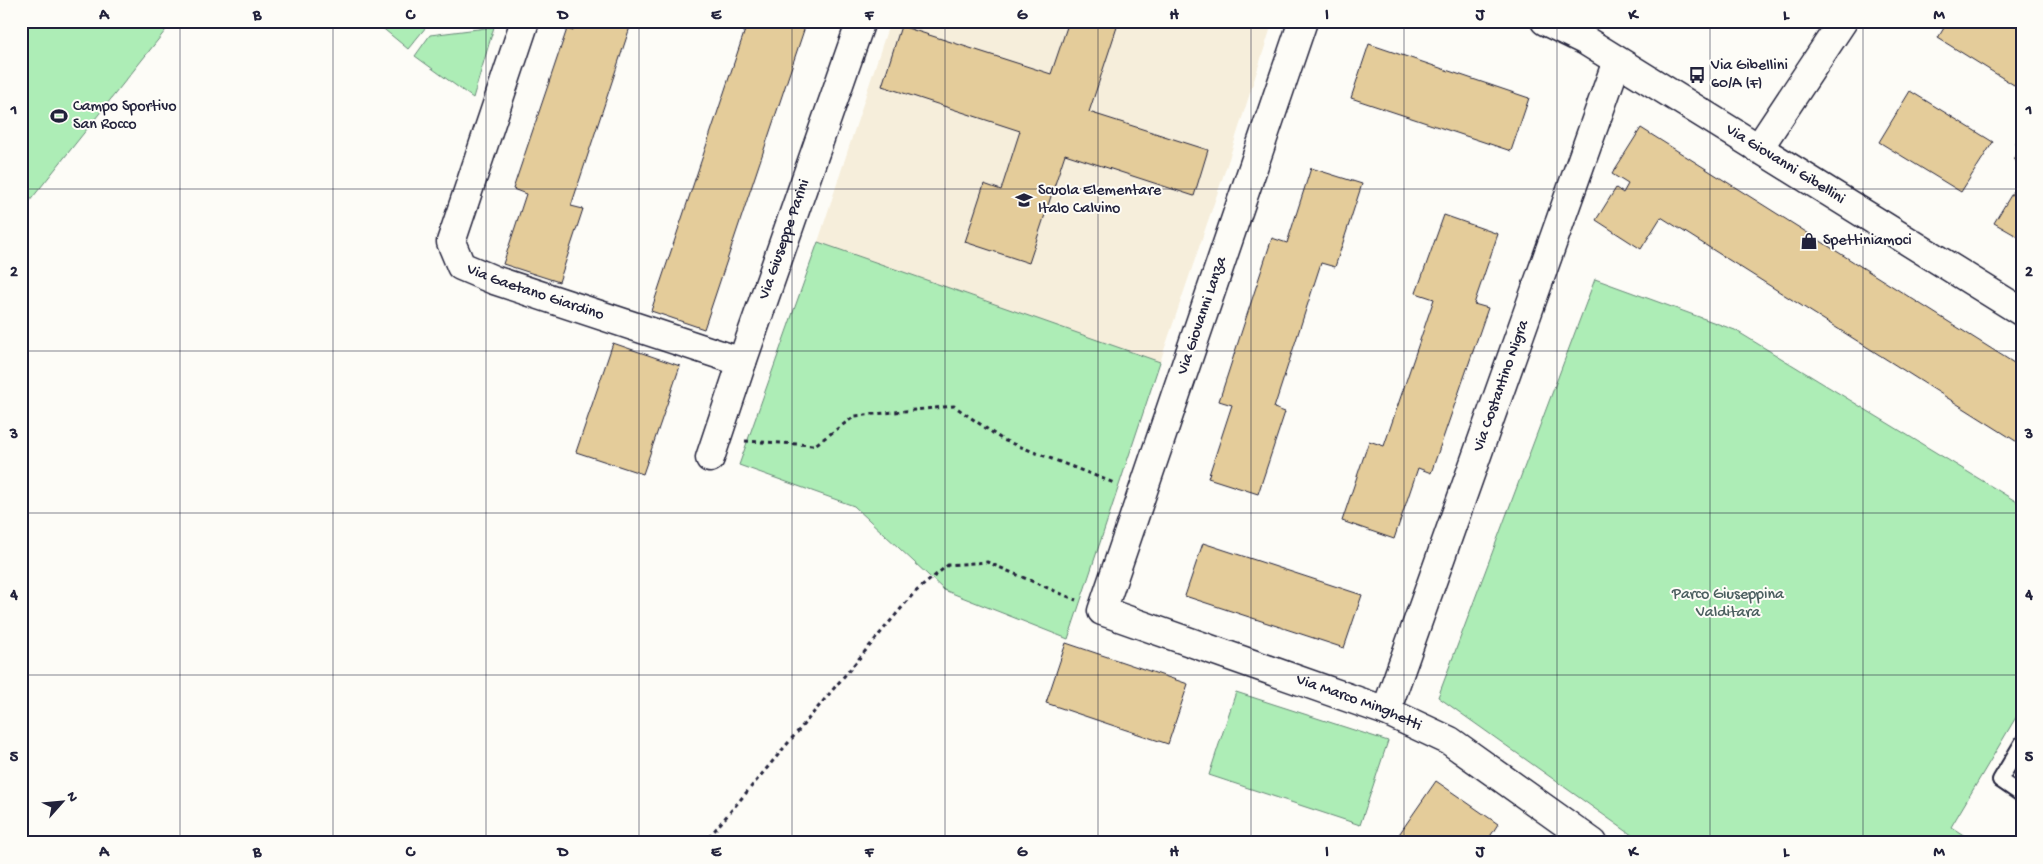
<svg xmlns="http://www.w3.org/2000/svg" width="2043" height="864" font-family="'Gochi Hand',sans-serif">
<rect width="100%" height="100%" fill="#fdfcf7"/>
<filter id="ink" filterUnits="userSpaceOnUse"><feTurbulence type="fractalNoise" baseFrequency=".02" numOctaves="2"/><feDisplacementMap in="SourceGraphic" scale="10" xChannelSelector="R" yChannelSelector="G"/><feConvolveMatrix kernelMatrix="1 2 1 2 8 2 1 2 1" color-interpolation-filters="sRGB"/></filter>
<g filter="url(#ink)">
<path fill="#f6eedb" d="M890 21H1273L1227 165 1160 362 818 242Z"/>
<path fill="#adedb6" stroke="#688878" d="M21 21H173L21 212Z
M374 21H431L408 49Z
M494 27 473 98 415 56 430 35Z
M818 242 1160 362 1068 639 944 590 854 506 739 465Z
M1595 279 1735 330 2022 505V707L1951 827 1976 843H1643L1438 697Z
M1236 692 1388 741 1360 825 1209 775Z"/>
<path fill="#e4cc9a" stroke="#22223b" d="M576 21H632L571 206 583 209 559 282 503 264 526 194 513 189 567 29 573 31Z
M748 21H798L806 24 704 329 651 311Z
M1069 21H1119L1089 112 1208 150 1194 196 1065 154 1029 263 965 242 984 184 1001 190 1020 131 882 86 901 26 1051 74Z
M1948 21H2022V90L1938 38Z
M1369 44 1529 98 1511 151 1351 98Z
M1910 91 1993 142 1961 192 1879 142Z
M1641 128 2022 368V445L1661 217 1641 249 1596 220 1616 188 1623 193 1628 184 1612 174Z
M2022 134V165L2013 159 2020 148 2015 144Z
M1311 168 1362 184 1335 267 1321 263 1274 408 1285 412 1258 494 1208 478 1232 405 1219 401 1272 238 1287 243Z
M2022 177V239L1994 223Z
M1444 215 1498 234 1474 304 1488 308 1431 473 1418 468 1394 539 1342 521 1369 441 1384 446 1434 299 1416 293Z
M613 343 680 366 643 474 576 452Z
M1203 543 1362 595 1344 648 1185 596Z
M1066 643 1188 684 1168 744 1046 703Z
M1436 781 1498 824 1486 843H1393Z"/>
<g fill="none" stroke-linecap="round" stroke-linejoin="round">
<g stroke="#22223b" stroke-width="18">
<path id="service" d="M2022 743 2000 780 2022 795"/>
</g>
<g stroke="#22223b" stroke-width="31">
<g id="minor">
<path id="s1" d="M525 21 451 242 461 266 494 280 742 362"/>
<path id="s2" d="M1303 21 1102 611 1386 711 1450 741 1593 843"/>
<path id="s3" d="M1545 21 1586 41 2022 312"/>
<path d="M1758 149 1843 21"/>
<path id="s4" d="M710 458 742 362 861 21"/>
<path id="s5" d="M1386 711 1617 61"/>
</g>
</g>
<path stroke="#22223b" stroke-width="3" stroke-dasharray="4 4" stroke-linecap="butt" d="M745 441 815 445 855 416 954 406 1003 440 1114 483
M704 843 914 593 948 565 987 562 1076 600"/>
<use href="#service" stroke="#fdfcf7" stroke-width="14"/>
<use href="#minor" stroke="#fdfcf7" stroke-width="28"/>
</g>
</g>
<path fill="none" stroke="#22223b" stroke-width="1" stroke-opacity="0.55" d="M180 21V843M333 21V843M486 21V843M639 21V843M792 21V843M945 21V843M1098 21V843M1251 21V843M1404 21V843M1557 21V843M1710 21V843M1863 21V843M21 189H2022M21 351H2022M21 513H2022M21 675H2022"/>
<defs>
<g id="bus-bare" transform="scale(1.35)"><path d="M-5-6H5V4H4V6H2V4H-2V6H-4V4H-5ZM-3.5-4V0h7V-4ZM-3.5 1.2v1.5H-2V1.2ZM2 1.2v1.5H3.5V1.2Z" fill="#22223b" stroke="#fdfcf7" stroke-width="2.5" paint-order="stroke"/></g>
<g id="stadium-bare" transform="scale(1.35)"><path d="M0-5a6.5 5 0 1 0 0 10a6.5 5 0 1 0 0-10ZM-3.5-1.8h7v3.6h-7Z" fill="#22223b" stroke="#fdfcf7" stroke-width="2.5" paint-order="stroke"/></g>
<g id="school-bare" transform="scale(1.35)"><path d="M0-5L7-2L0 1L-7-2ZM-4 1L0 2.5L4 1V4Q0 6-4 4Z" fill="#22223b" stroke="#fdfcf7" stroke-width="2.5" paint-order="stroke"/></g>
<g id="shop-bare" transform="scale(1.35)"><path d="M-5-2.5h2.3a2.7 3.5 0 0 1 5.4 0H5L5.5 6h-11ZM-1.5-2.5h3a1.5 2.3 0 0 0-3 0Z" fill="#22223b" stroke="#fdfcf7" stroke-width="2.5" paint-order="stroke"/></g>
</defs>
<g fill-rule="evenodd">
<use href="#bus-bare" x="1697" y="75"/>
<use href="#stadium-bare" x="59" y="116"/>
<use href="#school-bare" x="1024" y="200"/>
<use href="#shop-bare" x="1809" y="241"/>
</g>
<g text-anchor="middle" dominant-baseline="central" stroke-width="4" stroke-linejoin="round" paint-order="stroke">
<g font-size="16" fill="#22223b" stroke="#fdfcf7" text-anchor="start">
<text x="1711" y="66">Via Gibellini<tspan x="1711" dy="18">60/A (F)</tspan></text>
<text x="73" y="107">Campo Sportivo<tspan x="73" dy="18">San Rocco</tspan></text>
<text x="1038" y="191">Scuola Elementare<tspan x="1038" dy="18">Italo Calvino</tspan></text>
<text x="1823" y="241">Spettiniamoci</text>
</g>
<g font-size="16" fill="#22223b" stroke="#fdfcf7">
<text stroke="none"><textPath href="#s3" startOffset="280">Via Giovanni Gibellini</textPath></text>
<text stroke="none"><textPath href="#s4" startOffset="231">Via Giuseppe Parini</textPath></text>
<text stroke="none"><textPath href="#s1" startOffset="338">Via Gaetano Giardino</textPath></text>
<text transform="translate(1203 316) rotate(-71)">Via Giovanni Lanza</text>
<text stroke="none"><textPath href="#s5" startOffset="345">Via Costantino Nigra</textPath></text>
<text stroke="none"><textPath href="#s2" startOffset="896">Via Marco Minghetti</textPath></text>
</g>
<g font-size="16" fill="#4c5f60" stroke="#fdfcf7">
<text x="1728" y="595">Parco Giuseppina<tspan x="1728" dy="18">Valditara</tspan></text>
</g>
</g>
<rect width="2043" height="864" fill="none" stroke="#fdfcf7" stroke-width="55"/>
<g transform="translate(62 802) rotate(63)" stroke="#fdfcf7" stroke-width="4" paint-order="stroke">
<path d="M0-4L9 19L0 12L-9 19Z" fill="#22223b"/>
<text y="-8" font-size="14" font-weight="bold" text-anchor="middle" fill="#22223b">N</text>
</g>
<rect x="28" y="28" width="1988" height="808" fill="none" stroke="#22223b" stroke-width="2"/>
<g font-size="16" text-anchor="middle" font-weight="bold" fill="#22223b">
<text x="104" y="19">A</text>
<text x="257" y="19">B</text>
<text x="410" y="19">C</text>
<text x="563" y="19">D</text>
<text x="716" y="19">E</text>
<text x="869" y="19">F</text>
<text x="1022" y="19">G</text>
<text x="1174" y="19">H</text>
<text x="1327" y="19">I</text>
<text x="1480" y="19">J</text>
<text x="1633" y="19">K</text>
<text x="1786" y="19">L</text>
<text x="1939" y="19">M</text>
<text x="14" y="114">1</text>
<text x="2029" y="114">1</text>
<text x="14" y="276">2</text>
<text x="2029" y="276">2</text>
<text x="14" y="438">3</text>
<text x="2029" y="438">3</text>
<text x="14" y="599">4</text>
<text x="2029" y="599">4</text>
<text x="14" y="761">5</text>
<text x="2029" y="761">5</text>
<text x="104" y="856">A</text>
<text x="257" y="856">B</text>
<text x="410" y="856">C</text>
<text x="563" y="856">D</text>
<text x="716" y="856">E</text>
<text x="869" y="856">F</text>
<text x="1022" y="856">G</text>
<text x="1174" y="856">H</text>
<text x="1327" y="856">I</text>
<text x="1480" y="856">J</text>
<text x="1633" y="856">K</text>
<text x="1786" y="856">L</text>
<text x="1939" y="856">M</text>
</g>
</svg>
